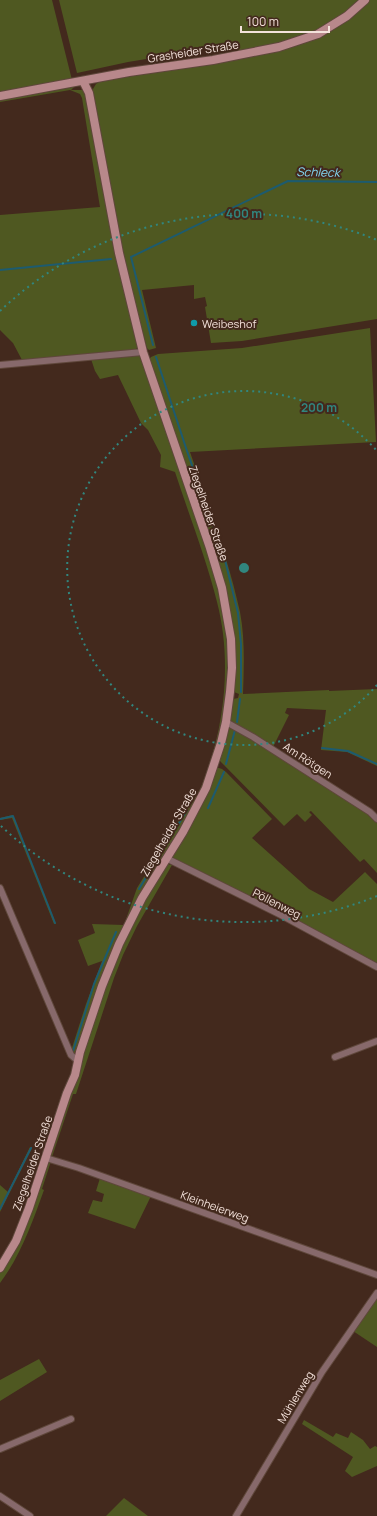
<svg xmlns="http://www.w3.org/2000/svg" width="377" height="1516" font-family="Manrope,sans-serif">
<rect width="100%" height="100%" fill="#43291d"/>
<path fill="#4f5821" d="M0 0H52L72 80 0 93Z
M59 0H362C355 6 348 13 340 18 306 38 273 44 235 52L237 44 128 62 77 73Z
M369 0H377V319L242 341 211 343 205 307 207 306 205 297 194 299V285L142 290 156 348 149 350 147 348 126 271 93 94V89L96 84 102 80 317 37 364 5Z
M71 87H74L71 90H83L87 96 106 207 138 348 133 350 22 360 13 343 0 330V215L100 207 82 98 80 94 70 90 0 102V98Z
M370 328 376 442 190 452C208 505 228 557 240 612 245 638 244 667 243 694L329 690V691L377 689V766L347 752 321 750 326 710 287 708 285 713 289 715 273 747 229 721 233 699 238 698 239 694 234 692 235 671 229 609 149 360 151 357 158 354 242 348Z
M139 355 143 359C162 414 180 468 197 523 212 568 233 624 229 673 226 716 215 752 200 793L199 792C224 734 233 664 217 602 206 558 189 515 175 472L160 467 161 455 148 430 141 423 118 375 100 379 95 371 91 359Z
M228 728H234L367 811 377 821V873L364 859 360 862 311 811 309 812 312 815 305 822 297 814 284 826 219 760Z
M216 767 222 769 226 772 272 819 252 838 309 889 333 902 365 872 377 884V963L351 951 284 912 175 860 172 856Z
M197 795 198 798 189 817 147 885 76 1056 74 1055 71 1051 86 1004 102 961 88 966 78 940 95 933 92 924 124 925 137 888 187 807Z
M13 815 17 827 56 924H54L12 818 0 820V818Z
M167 864 172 865 137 926 123 955 114 978 76 1094H73L52 1157 50 1154 109 975 142 904Z
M30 1147 32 1148 0 1212V1185L8 1192Z
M51 1161 42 1189 44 1190C32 1223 21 1255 0 1283V1273L12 1253 47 1162Z
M100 1178 151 1196 135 1229 88 1213 93 1200 102 1202 104 1194 96 1191Z
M377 1296V1347L353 1331Z
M39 1359 47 1372 0 1401V1380Z
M304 1420 333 1437 336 1433 348 1438 351 1432 363 1440 370 1449 375 1446 377 1447V1466L352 1477 345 1471 353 1457 302 1424Z
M124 1498 148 1516H106Z"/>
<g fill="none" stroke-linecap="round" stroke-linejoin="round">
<path stroke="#1d5b6f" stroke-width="2" d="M0 270 111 259
M153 345 131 257 288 181 377 182
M156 357 187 451 224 556 238 613 241 644V692
M237 722 240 699
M322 748 348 751 377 764
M226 764 235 730
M208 808 224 772
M0 819 13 816 55 923
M139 889 187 810
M73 1051 94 984 116 932
M0 1209 31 1148"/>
<g stroke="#5f473b" stroke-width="8">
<path id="street" d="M0 365 143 352
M226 722 253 737 370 812 377 819
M166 858 281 915 377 967
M0 888 71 1055 78 1061
M335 1057 377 1041
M46 1158 79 1168 377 1275
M0 1449 71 1419
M0 1496 30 1516
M236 1516 322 1372 377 1293"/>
</g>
<g stroke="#5f473b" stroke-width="10">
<path id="secondary" d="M0 96 129 72 213 60 279 47 318 34 347 16 365 0
M0 1268 16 1241 29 1208 67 1093 75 1075 80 1052 102 986 119 944 142 898 183 832 206 788 221 743 226 722 230 692 232 668 231 639 222 588 210 548 143 352 119 253 89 93 83 81"/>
</g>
<use href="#street" stroke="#87696b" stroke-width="6"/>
<use href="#secondary" stroke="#b8888b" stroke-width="8"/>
</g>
<g fill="none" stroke="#31867e" stroke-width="2" stroke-dasharray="2 4">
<path d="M377 685A177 177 0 1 1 377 451"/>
<path d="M377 896A354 354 0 0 1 0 825M0 311A354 354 0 0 1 377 240"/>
</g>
<circle fill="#0f9aa8" stroke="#43291d" stroke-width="1.5" cx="194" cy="323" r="4"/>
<g text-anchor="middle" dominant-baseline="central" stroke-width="4" stroke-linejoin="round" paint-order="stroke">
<g font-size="11" fill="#f4e2db" stroke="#43291d">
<text transform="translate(193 51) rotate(-9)">Grasheider Straße</text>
<text transform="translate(209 513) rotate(71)">Ziegelheider Straße</text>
<text transform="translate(308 760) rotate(33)">Am Rötgen</text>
<text transform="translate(168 832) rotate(-60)">Ziegelheider Straße</text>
<text transform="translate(277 903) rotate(27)">Pöllenweg</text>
<text transform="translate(32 1163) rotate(-71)">Ziegelheider Straße</text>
<text transform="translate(215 1206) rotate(20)">Kleinheierweg</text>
<text transform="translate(295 1397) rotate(-59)">Mühlenweg</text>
</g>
<g font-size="11" fill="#f4e2db" stroke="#43291d" text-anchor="start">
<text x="202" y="323">Weibeshof</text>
</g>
<g font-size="12" font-style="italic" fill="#84daf8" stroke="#43291d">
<text transform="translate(318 172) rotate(1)">Schleck</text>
</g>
</g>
<circle cx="244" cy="568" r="6" fill="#31867e" stroke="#43291d" stroke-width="2"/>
<g font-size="12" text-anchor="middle" font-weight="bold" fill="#31867e" stroke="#43291d" stroke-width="4" stroke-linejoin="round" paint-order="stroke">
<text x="244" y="218">400 m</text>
<text x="319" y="412">200 m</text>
</g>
<path d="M241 26v6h88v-6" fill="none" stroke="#f4e2db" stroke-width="2"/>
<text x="247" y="26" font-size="12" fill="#f4e2db" stroke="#43291d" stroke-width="3" paint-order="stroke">100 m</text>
</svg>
